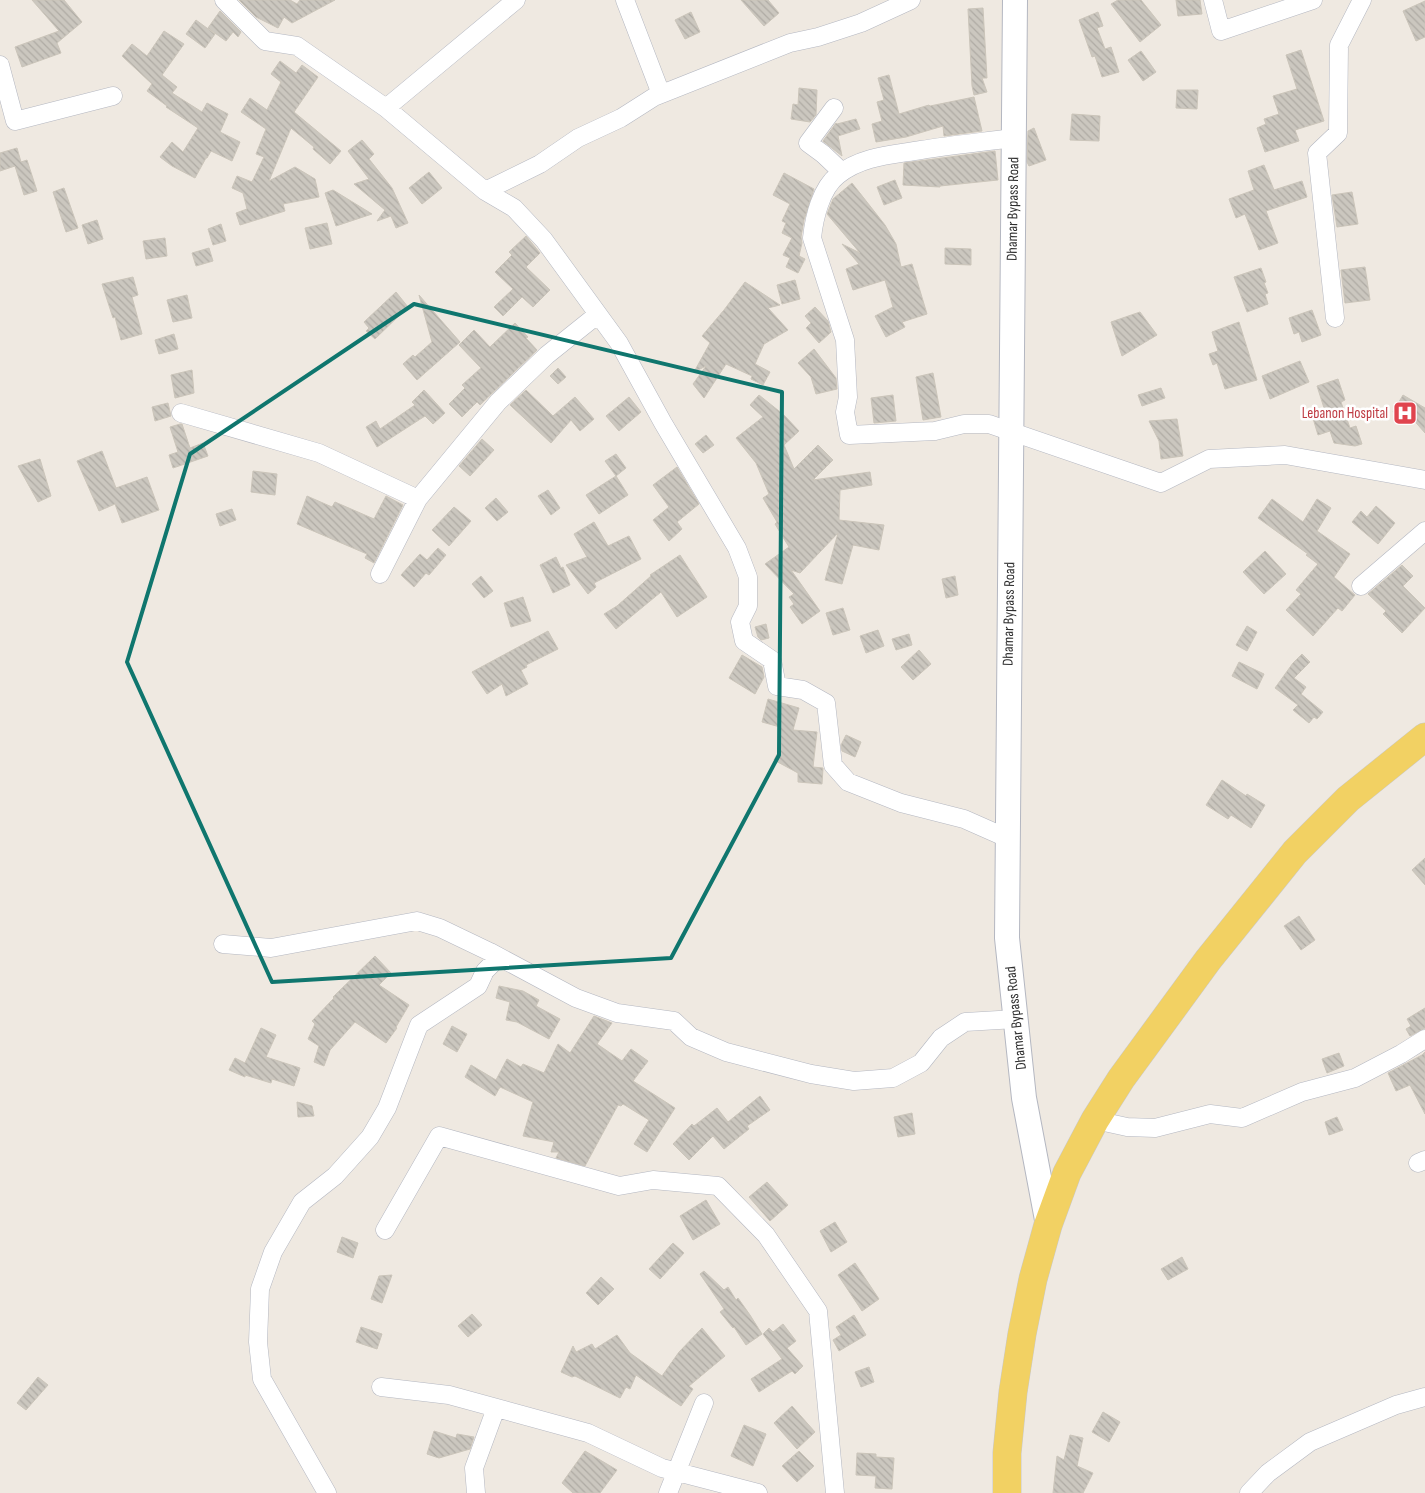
<svg xmlns="http://www.w3.org/2000/svg" width="1425" height="1493" font-family="'Sofia Sans Condensed',sans-serif">
<defs>
<pattern id="building-back-hatch" width="6" height="6" patternUnits="userSpaceOnUse" patternTransform="scale(1.25)"><rect width="6" height="6" fill="#cbc7bf"/><path d="M-1 5l2 2M0 0l6 6M5-1l2 2" fill="none" stroke="#afaba4"/></pattern>
</defs>
<rect width="100%" height="100%" fill="#efe9e1"/>
<path fill="url(#building-back-hatch)" stroke="#cbc5ba" d="M32 0H64L82 22 57 43 61 53 22 67 15 47 59 31Z
M239 0H290L297 4 300 0H335L292 23 284 17 278 28 256 17Z
M741 0H768L779 13 764 26Z
M1118 0H1141L1161 25 1140 42 1111 4Z
M1176 0H1200L1202 14 1178 16Z
M1425 1V37L1416 41 1403 11Z
M983 8 987 78H982L987 92 974 95 972 86 968 9Z
M220 11 241 32 238 37 233 32 226 41 208 28Z
M691 12 700 32 685 39 675 20Z
M1098 12 1103 26 1097 28 1105 49 1111 47 1119 72 1102 77 1095 56 1092 57 1079 20Z
M196 20 215 34 205 48 186 34Z
M164 31 184 44 162 75 177 87 172 93 202 112 207 103 228 114 220 132 240 142 232 161 211 151 207 158H206L195 178 172 166 160 157 172 142 183 152 198 128 166 107 167 106 147 91 152 84 122 56 132 44 147 56Z
M1301 50 1324 121 1295 130 1299 141 1265 152 1257 128 1266 124 1264 119 1279 114 1273 96 1297 89 1286 55Z
M1141 51 1156 72 1143 81 1128 60Z
M280 61 296 73 302 65 318 77 294 112 341 151 330 164 313 149 314 147 291 128 269 181 295 167 315 179 319 197 283 204 285 211 240 225 236 213 247 209 243 193 232 188 237 176 252 182 264 157 256 154 266 129 241 112 250 98 267 110 281 82 271 74Z
M889 75 899 114 929 105 930 106 974 97 982 131 944 136 943 126 906 137 876 142 872 124 882 121 877 102 884 100 878 78Z
M799 88 817 90 816 115 810 122 791 119 793 104 798 105Z
M1177 90H1198L1197 109 1176 108Z
M1072 114 1100 116 1099 141 1070 140Z
M856 119 860 129 838 136 842 156 823 141 836 123 837 124Z
M1034 128 1046 160 1029 166 1027 162 1028 131Z
M362 140 374 154 369 159 392 188 408 223 396 228 391 216 377 221 385 210 354 184 369 179 348 151Z
M17 148 21 162 27 160 37 191 24 195 15 166 0 171V153Z
M995 151 998 180 940 186V187L903 185 904 163Z
M1264 165 1274 190 1302 181 1307 197 1266 211 1278 243 1259 250 1245 214 1236 218 1229 199 1254 190 1248 171Z
M429 172 442 188 422 204 409 188Z
M784 173 814 189 804 220 801 237 802 243 799 256 805 259 798 273 786 267 790 258 783 255 792 238 782 233 786 223 782 221 790 204 773 195Z
M895 180 902 198 884 205 877 187Z
M852 183 885 225 896 244 901 267 912 264 927 314 902 322 905 327 886 337 875 316 893 307 885 280 853 290 846 269 859 264 842 244 860 253 827 214 833 199Z
M64 188 78 228 66 232 53 192Z
M333 190 372 214 336 226 325 193Z
M1352 192 1358 224 1337 227 1332 195Z
M97 220 103 239 88 244 82 225Z
M327 223 332 244 310 249 305 228Z
M221 224 226 241 213 245 208 229Z
M526 236 540 253 526 267 550 290 533 307 522 297 503 316 494 307 513 289 495 272 512 255 509 252Z
M165 238 167 256 146 259 143 241Z
M209 248 213 261 196 266 192 253Z
M945 248 971 249V265L945 264Z
M1365 267 1370 300 1345 303 1341 270Z
M1261 268 1266 282 1264 283 1268 293 1265 294 1268 304 1247 312 1234 277Z
M133 277 138 295 132 297 142 334 121 340 115 317 113 318 102 284Z
M795 280 800 299 782 304 777 285Z
M745 282 780 305 768 308 788 330 764 344 755 364 770 372 763 385 751 379 752 376 726 364 704 398 693 384 706 366 694 372 710 343 702 336 724 310Z
M396 292 408 307 375 339 366 331 369 328 364 322Z
M187 295 192 318 173 322 167 300Z
M419 295 460 342 417 380 403 364 413 355 415 357 432 342Z
M815 307 828 321 831 332 819 343 806 328 811 323 805 316Z
M1312 310 1321 335 1302 342 1299 332 1294 334 1289 318Z
M1140 312 1157 335 1122 356 1111 322Z
M1239 322 1257 380 1225 389 1217 363 1213 365 1209 354 1218 351 1212 332Z
M515 323 528 337 526 338 537 350 480 405 477 402 462 417 449 404 465 388 462 385 481 368 459 345 474 330 490 347Z
M174 334 178 349 159 354 155 340Z
M814 349 836 378 837 389 816 394 811 377 798 363Z
M1300 361 1309 382 1270 399 1262 376Z
M558 368 566 377 558 384 550 376Z
M192 370 194 393 175 398 171 375Z
M933 373 941 417 923 420 916 377Z
M1338 379 1345 400 1341 402 1350 428 1356 426 1362 444 1355 446 1334 443 1330 431 1318 435 1312 415 1325 411 1317 386Z
M1161 388 1165 398 1142 406 1138 395Z
M424 390 445 413 433 424 425 416 377 447 366 427 376 421 380 429 415 405 412 402Z
M526 390 553 416 575 397 594 419 580 431 571 420 551 443 510 405Z
M759 395 784 415 799 431 784 445 794 469 818 445 833 460 813 480 870 472 872 485 840 490 839 520 884 525 879 550 853 545 842 584 825 580 838 533 800 573 791 570 820 611 802 624 790 607 794 604 789 597 794 594 765 564 789 547 775 524 777 522 763 498 769 494 756 463 736 438 763 417 750 405Z
M893 395 896 421 874 423 871 398Z
M1403 395 1425 408V433L1411 417 1409 421 1393 412Z
M629 397 641 412 619 431 606 416Z
M168 403 171 416 155 421 152 407Z
M1177 419 1183 456 1161 459 1159 441 1149 421Z
M180 424H182L190 448 203 443 208 456 173 468 169 455 178 452 170 427Z
M706 435 714 445 703 453 695 444Z
M482 439 494 450 470 476 459 466Z
M102 451 116 488 147 477 159 510 122 523 115 504 99 511 77 461Z
M616 454 626 468 616 476 605 461Z
M40 459 51 496 38 502 18 466Z
M677 467 699 504 677 522 682 529 669 541 653 520 669 507 653 485Z
M253 471 277 474 275 495 251 492Z
M616 476 628 495 599 514 586 495Z
M548 490 560 508 551 515 538 496Z
M307 496 332 507 335 502 374 519 386 496 403 505 374 563 365 558 367 554 297 524Z
M496 498 508 512 497 521 485 508Z
M1272 499 1303 522 1317 499 1331 508 1317 531 1350 554 1334 577 1355 595 1342 611 1338 608 1313 636 1286 610 1301 594 1296 590 1318 564 1306 555 1308 554 1258 518Z
M1376 506 1395 523 1378 544 1352 522 1361 511 1367 517Z
M454 507 471 521 449 546 432 530Z
M232 509 236 520 220 526 216 514Z
M594 522 608 546 629 536 641 559 594 583 596 587 588 594 566 565 587 557 574 534Z
M438 548 446 555 429 575 426 573 414 587 401 575 420 554 427 560Z
M1265 551 1286 574 1264 594 1243 572Z
M680 555 707 597 677 617 661 592 616 629 604 614 617 606 651 576 650 575Z
M556 557 561 568 563 567 570 585 553 593 540 565Z
M1402 565 1413 576 1403 586 1425 608 1402 633 1383 614 1386 611 1368 594Z
M481 576 493 591 484 598 472 584Z
M955 576 958 595 946 598 942 579Z
M523 597 531 621 511 627 504 603Z
M843 608 850 630 833 635 826 613Z
M766 624 769 638 761 640 758 637 755 627Z
M1247 626 1257 632 1247 651 1236 645Z
M878 630 884 646 866 653 860 636Z
M548 631 558 649 526 665 527 667 521 670 528 684 506 696 502 684 487 694 472 672Z
M909 634 912 645 896 650 892 639Z
M919 650 931 664 913 680 901 667Z
M1302 654 1310 662 1294 678 1306 687 1301 694 1323 712 1317 719 1314 717 1309 723 1293 710 1298 705 1275 688 1293 663Z
M742 655 762 667 764 677 755 694 729 678Z
M1239 662 1264 674 1257 689 1232 676Z
M768 699 799 708 793 730 817 732 813 767 823 768 822 784 798 782V773L774 760 781 747 780 727 762 722Z
M846 735 861 742 855 757 842 751 841 745Z
M1222 780 1246 796 1247 794 1265 805 1251 828 1231 815 1228 819 1206 805Z
M1425 858V885L1412 870Z
M1299 916 1315 940 1301 950 1284 926Z
M375 956 391 973 379 985 409 1005 396 1027 397 1028 386 1043 355 1022 330 1050 324 1066 314 1062 319 1046 308 1039 315 1024 312 1021 334 998 333 997Z
M499 986 523 991 539 1000 536 1006 560 1019 549 1039 517 1022 506 1020 510 1002 496 998Z
M1425 1008V1028L1410 1036 1406 1029 1411 1026 1407 1019Z
M594 1016 612 1023 597 1044 622 1061 631 1049 648 1061 633 1081 675 1108 647 1152 634 1144 649 1120 623 1104 621 1106 618 1105 585 1166 556 1158 559 1152H551L554 1142 523 1136 533 1102 500 1087 495 1096 465 1077 471 1065 496 1080 507 1059 521 1067 523 1064 544 1073 558 1044 570 1053Z
M452 1026 467 1034 457 1052 443 1044Z
M261 1028 276 1035 266 1057 300 1068 294 1086 272 1079 271 1083 245 1075V1077L229 1070 235 1058 245 1063Z
M1425 1052V1114L1410 1085 1396 1091 1388 1073 1422 1055Z
M1339 1053 1344 1066 1327 1073 1322 1059Z
M760 1096 770 1110 747 1126 749 1129 724 1149 713 1136 689 1160 673 1144 692 1124 694 1126 717 1108 728 1122Z
M297 1102 312 1106 314 1116 298 1117Z
M912 1113 915 1134 898 1137 894 1117Z
M1337 1117 1343 1130 1329 1135 1325 1122Z
M767 1182 788 1205 770 1221 749 1197Z
M706 1200 720 1224 693 1240 680 1216Z
M835 1222 847 1242 831 1252 820 1231Z
M342 1237 358 1243 353 1258 337 1252Z
M673 1243 684 1253 660 1279 649 1269Z
M1182 1257 1188 1269 1168 1280 1161 1269Z
M855 1263 879 1299 862 1311 838 1275Z
M704 1271 724 1290 728 1287 736 1300 738 1298 750 1315 762 1334 746 1345 734 1327 733 1328 720 1312 724 1309 700 1274Z
M392 1275 382 1303 371 1299 379 1276Z
M601 1277 614 1289 598 1305 586 1293Z
M472 1314 482 1325 468 1337 458 1326Z
M854 1315 866 1335 839 1351 833 1340 841 1335 836 1327Z
M783 1324 796 1341 787 1348 803 1366 795 1374 792 1371 759 1392 751 1379 782 1359 763 1334 769 1328 773 1332Z
M361 1327 382 1334 377 1349 356 1342Z
M702 1328 725 1356 689 1386 693 1389 681 1406 636 1375 630 1389 626 1387 620 1398 575 1376 572 1377 561 1372 573 1346 576 1352 592 1344 595 1349 617 1335 630 1353 662 1376 679 1352Z
M869 1367 874 1382 861 1387 855 1372Z
M38 1377 48 1385 26 1410 17 1403Z
M792 1406 815 1432 797 1449 774 1423Z
M1103 1412 1120 1422 1109 1442 1092 1432Z
M744 1425 766 1434 753 1466 731 1456Z
M434 1431 456 1438 457 1434 474 1437 470 1449 439 1458 427 1454Z
M1070 1435 1083 1438 1077 1466 1093 1473 1083 1493H1053L1057 1456 1064 1460Z
M585 1451 617 1470 600 1493H573L562 1483Z
M799 1451 814 1466 797 1482 782 1466Z
M857 1453 876 1454V1457L894 1458 892 1489 875 1488 876 1476 856 1475Z"/>
<g fill="none" stroke-linecap="round" stroke-linejoin="round">
<g stroke="#b4b7c1" stroke-width="19">
<path id="minor" d="M224 0 265 41 297 46 386 108 485 191 514 208 544 240 619 343 663 423 737 548 748 577V606L740 622 744 641 772 660 777 686 803 690 826 703 833 765 848 782 901 803 964 819 1007 838
M625 0 661 94
M1213 0 1221 31 1313 0
M0 65 15 121 113 96
M386 108 516 0
M834 108 808 143 823 154 842 172
M1013 138C983 142 952 145 921 150 892 155 862 156 838 175 821 188 814 218 812 238L845 340 848 397 845 412 849 435 935 431 964 424H989L1161 483 1209 459 1285 455 1425 480
M485 191 540 164 578 138 621 118 654 97 790 43 818 37 861 23 911 0
M1335 318 1317 153 1338 133 1339 45 1362 0
M181 413 319 453 418 499
M380 574 418 499 498 402 547 355 597 315
M1361 586 1425 531
M223 944 271 948 417 921 440 928 490 952 576 998 617 1013 674 1021 691 1037 726 1052 811 1074 854 1081 893 1078 921 1063 941 1038 965 1022 1016 1019
M1095 1120 1127 1127 1155 1128 1210 1114 1242 1118 1302 1092 1355 1078 1401 1054 1425 1039
M1418 1163 1425 1160
M385 1230 439 1136 619 1186 653 1180 718 1186 766 1235 818 1311 835 1493
M381 1387 449 1395 588 1433 662 1468 758 1493
M327 1493 262 1379 258 1342 260 1289 273 1252 302 1202 335 1176 370 1137 387 1108 419 1025 478 986 485 971 499 957
M476 1493 474 1468 496 1408
M668 1493 704 1403
M1249 1493 1268 1473 1310 1442 1396 1405 1425 1397"/>
</g>
<g stroke="#b4b7c1" stroke-width="26">
<path id="secondary" d="M1015 0 1007 938 1024 1098 1048 1225"/>
</g>
<g stroke="#c9c9c9" stroke-width="29">
<path id="primary" d="M1007 1493V1453L1013 1392 1022 1334 1033 1279 1048 1225 1067 1173 1095 1120 1121 1079 1208 960 1295 852 1348 799 1425 737"/>
</g>
<use href="#minor" stroke="#fff" stroke-width="18"/>
<use href="#secondary" stroke="#fff" stroke-width="24"/>
<use href="#primary" stroke="#f2d163" stroke-width="28"/>
</g>
<path fill="none" stroke="#0f766e" stroke-width="4" stroke-linejoin="round" d="M414 304 782 392 779 755 671 958 272 982 127 662 190 454Z"/>
<defs>
<g id="hospital-square" transform="scale(1.25)"><rect x="-9" y="-9" width="18" height="18" rx="4" fill="#e0444e" stroke="#fff"/><path d="M-5-5h3v3.5h4V-5h3V5h-3V1.5h-4V5h-3Z" fill="#fff"/></g>
</defs>
<g fill-rule="evenodd">
<use href="#hospital-square" x="1405" y="413"/>
</g>
<g text-anchor="middle" dominant-baseline="central" stroke-width="5" stroke-linejoin="round" paint-order="stroke">
<g font-size="15" fill="#2e2e2e" stroke="#fff">
<text transform="translate(1013 209) rotate(-89)">Dhamar Bypass Road</text>
<text transform="translate(1009 614) rotate(-89)">Dhamar Bypass Road</text>
<text transform="translate(1016 1018) rotate(-96)">Dhamar Bypass Road</text>
</g>
<g font-size="15" fill="#be3a42" stroke="#fff" text-anchor="end">
<text x="1388" y="413">Lebanon Hospital</text>
</g>
</g>
</svg>
